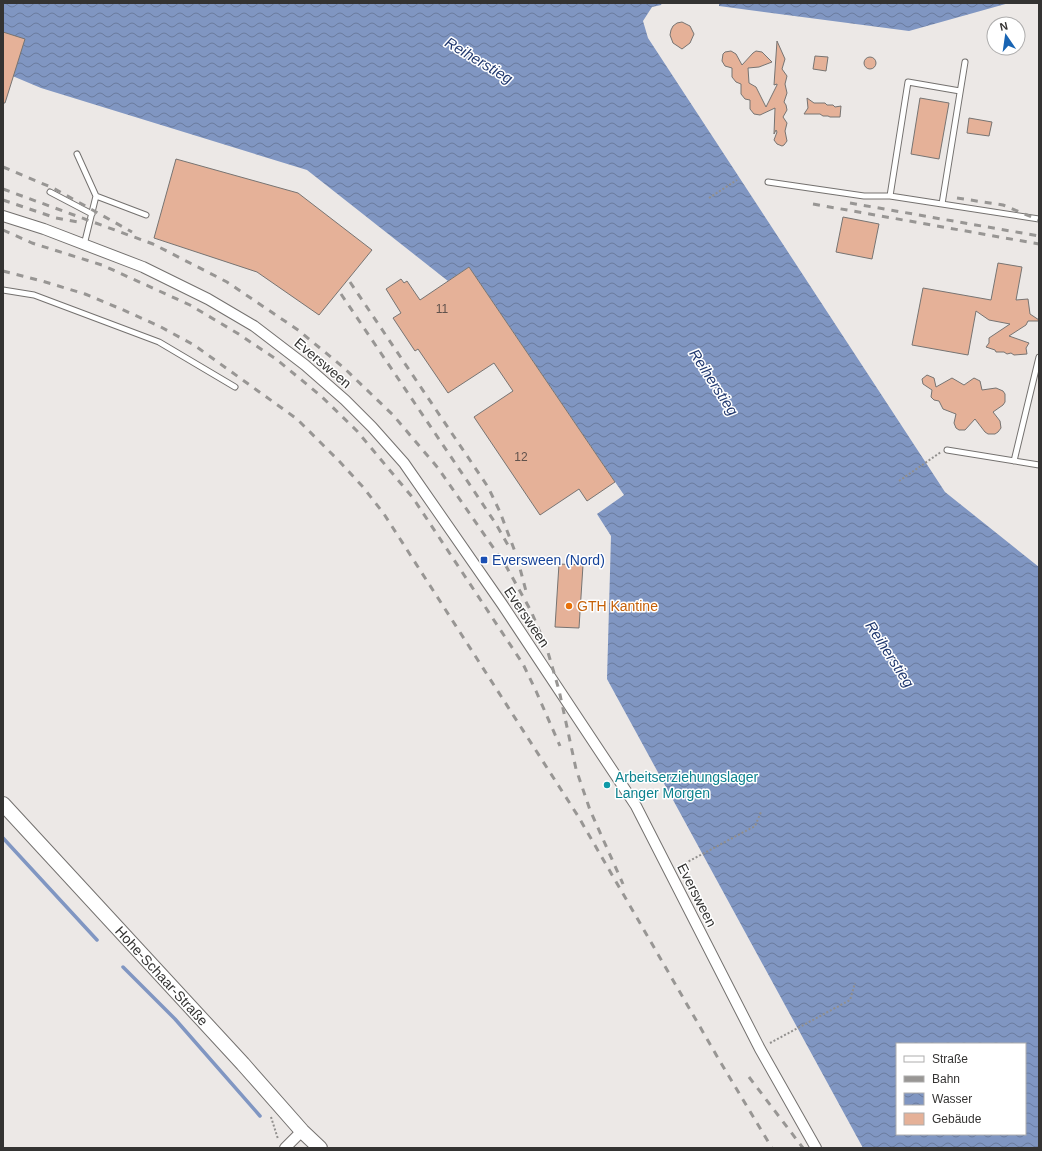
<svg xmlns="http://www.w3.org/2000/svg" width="1042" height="1151" font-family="Arial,sans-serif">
<defs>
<pattern id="water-waves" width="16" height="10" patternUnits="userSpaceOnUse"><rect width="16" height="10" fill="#8096c2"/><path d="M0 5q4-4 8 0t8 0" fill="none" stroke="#6a7b9e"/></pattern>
</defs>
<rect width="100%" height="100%" fill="#ece8e6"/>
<path fill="url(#water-waves)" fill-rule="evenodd" d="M3 3H662L661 5 652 7 643 21 648 38 945 492 1039 567V1148H863L607 679 611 536 597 514 624 495 469 267 448 281 307 170 41 88 3 72ZM897 1044H1025V1134H897Z
M719 3H1009L909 31 719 6Z"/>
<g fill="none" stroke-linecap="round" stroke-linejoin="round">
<path stroke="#8096c2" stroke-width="3.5" d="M3 838 97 940
M123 967 175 1019 260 1116"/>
</g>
<path fill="#e5b198" stroke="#777472" d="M682 22 690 26 694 34 690 43 682 49 673 43 670 35 671 30 673 26 677 23Z
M3 32 25 39 5 103H3Z
M777 41 785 59 782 69 787 76 785 84 787 93 784 102 786 105 787 110 783 117 787 123 785 131 787 141 784 145 782 146 777 144 774 140 777 132 776 130 774 134 775 108 760 115 754 114 750 109V100L745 99 741 94V84L736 82 732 77V68L725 66 722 61 723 54 725 52 731 51 736 54 742 65 753 53 756 51 762 52 772 62 759 67 748 68 749 83 756 87 766 107 777 85V84L774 85Z
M815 56 828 57 826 71 813 69Z
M864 63a6 6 0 1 1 12 0a6 6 0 1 1-12 0Z
M807 98 814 103H825L827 105H833L835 107 841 106 840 117H830L828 116H823L820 114H804L808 108Z
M920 98 949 103 939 159 911 154Z
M969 118 992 122 989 136 967 133Z
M176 159 298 193 372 250 319 315 257 272 154 238Z
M843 217 879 224 872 259 836 252Z
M998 263 1022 267 1016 300 1028 299 1030 314 1039 320V321H1028L1026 325 1009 336 1029 343 1026 348 1027 354 1014 355 1011 353 1007 354 1004 352H996L995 350 986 347 989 343V338L1010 324 989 320 976 311 968 355 912 345 923 288 991 300Z
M469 267 615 482 587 501 579 489 540 515 474 417 513 391 494 363 448 393 418 349 415 351 393 318 401 313 386 289 401 279 404 283 407 281 420 300Z
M927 375 934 378 936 387 952 378 964 385 974 378 980 381 982 390 996 388 1003 391 1005 394V402L1003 405 993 412 1000 421 1001 428 998 432 995 434H988L985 432 975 419 965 430H959L956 428 954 423 956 414 943 409 939 401 934 400 931 397 932 390 923 384 922 379Z
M559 564 583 565 579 628 555 627Z"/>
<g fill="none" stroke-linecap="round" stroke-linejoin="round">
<g stroke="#74716f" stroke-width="7">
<path id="lane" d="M77 154 96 196 84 245
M768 182 864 196H890L1039 219
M50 192 92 214
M96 196 146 215
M890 196 908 82 960 91
M942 204 965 62
M3 290 34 295 159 342 235 387
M947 450 1039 465
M1014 461 1039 357"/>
</g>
<g stroke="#74716f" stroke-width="12">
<path id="street" d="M3 216 44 229 143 267 208 299 254 326 305 365 345 400 372 427 404 463 502 604 636 806 760 1049 816 1148
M285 1148 302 1131"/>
</g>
<g stroke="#74716f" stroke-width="16">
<g id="secondary">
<path id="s1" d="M3 804 243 1064 302 1131 320 1148"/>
</g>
</g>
<path stroke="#918f8d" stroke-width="2" stroke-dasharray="2 2" stroke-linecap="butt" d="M709 198 737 180
M899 481 941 452
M678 867 755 826 761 812
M770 1043 850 1000 855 983
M271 1117 278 1139"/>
<use href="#lane" stroke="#fff" stroke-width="5"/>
<use href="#street" stroke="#fff" stroke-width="10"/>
<use href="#secondary" stroke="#fff" stroke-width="14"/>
<path stroke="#989694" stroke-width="3" stroke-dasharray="7 7" stroke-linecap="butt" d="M3 167 53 188 132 232
M3 189 153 244 227 282 298 330 343 367 393 415 438 468 506 566 531 611 547 649 559 690 576 769 590 810 623 884
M957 198 1003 205 1039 220
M3 200 56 218 83 223
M850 203 1039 236
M813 204 1039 244
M3 230 32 243 102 265 190 305 237 333 276 359 321 396 357 431 413 498 523 664 536 691 560 746
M3 271 42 281 85 294 121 309 159 326 194 345 297 419 339 461 363 487 384 514 578 816 718 1058 772 1148
M350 282 488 487 500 512 517 557 527 595
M341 294 474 491 496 524 509 547
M749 1077 803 1148"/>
</g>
<rect fill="#1a4fb4" stroke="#fff" stroke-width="1.5" x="480" y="556" width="8" height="8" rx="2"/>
<circle fill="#e8710a" stroke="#fff" stroke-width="1.5" cx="569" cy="606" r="4"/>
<circle fill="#0f9aa8" stroke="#fff" stroke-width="1.5" cx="607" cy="785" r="4"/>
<g text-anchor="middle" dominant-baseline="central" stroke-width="3" stroke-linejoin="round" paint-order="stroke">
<g font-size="12" fill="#60524c">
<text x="442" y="309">11</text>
<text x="521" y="457">12</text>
</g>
<g font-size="14" fill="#343332" stroke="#fff">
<text transform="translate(323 363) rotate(40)">Eversween</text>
<text transform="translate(527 617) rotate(56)">Eversween</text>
<text transform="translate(697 895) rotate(63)">Eversween</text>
<text stroke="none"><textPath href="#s1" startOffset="234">Hohe-Schaar-Straße</textPath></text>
</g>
<g font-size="14" fill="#164399" stroke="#fff" text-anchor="start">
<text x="492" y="560">Eversween (Nord)</text>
</g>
<g font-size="14" fill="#c56008" stroke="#fff" text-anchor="start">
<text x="577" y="606">GTH Kantine</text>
</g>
<g font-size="14" fill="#0d838f" stroke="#fff" text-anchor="start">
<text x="615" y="777">Arbeitserziehungslager<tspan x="615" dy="16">Langer Morgen</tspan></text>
</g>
<g font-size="15" font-style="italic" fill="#20386f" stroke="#fff">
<text transform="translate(479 60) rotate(31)">Reiherstieg</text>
<text transform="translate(714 382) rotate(57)">Reiherstieg</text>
<text transform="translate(890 654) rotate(57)">Reiherstieg</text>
</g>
</g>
<rect width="1042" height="1151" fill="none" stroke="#343332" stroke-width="8"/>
<rect x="896" y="1043" width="130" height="92" fill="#ffffff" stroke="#aeadad"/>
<rect x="904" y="1056" width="20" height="6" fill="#ffffff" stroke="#aeadad"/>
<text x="932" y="1063" font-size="12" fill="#343332">Straße</text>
<rect x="904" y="1076" width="20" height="6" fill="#989694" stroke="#aeadad"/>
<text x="932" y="1083" font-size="12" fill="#343332">Bahn</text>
<rect x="904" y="1093" width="20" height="12" fill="url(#water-waves)" stroke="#aeadad"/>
<text x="932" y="1103" font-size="12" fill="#343332">Wasser</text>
<rect x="904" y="1113" width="20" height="12" fill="#e5b198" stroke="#aeadad"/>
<text x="932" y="1123" font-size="12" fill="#343332">Gebäude</text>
<g transform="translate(1006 36) rotate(347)"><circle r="19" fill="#ffffff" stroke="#aeadad"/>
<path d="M0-3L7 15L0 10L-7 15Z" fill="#1964b3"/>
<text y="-6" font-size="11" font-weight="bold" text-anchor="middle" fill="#343332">N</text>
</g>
</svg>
